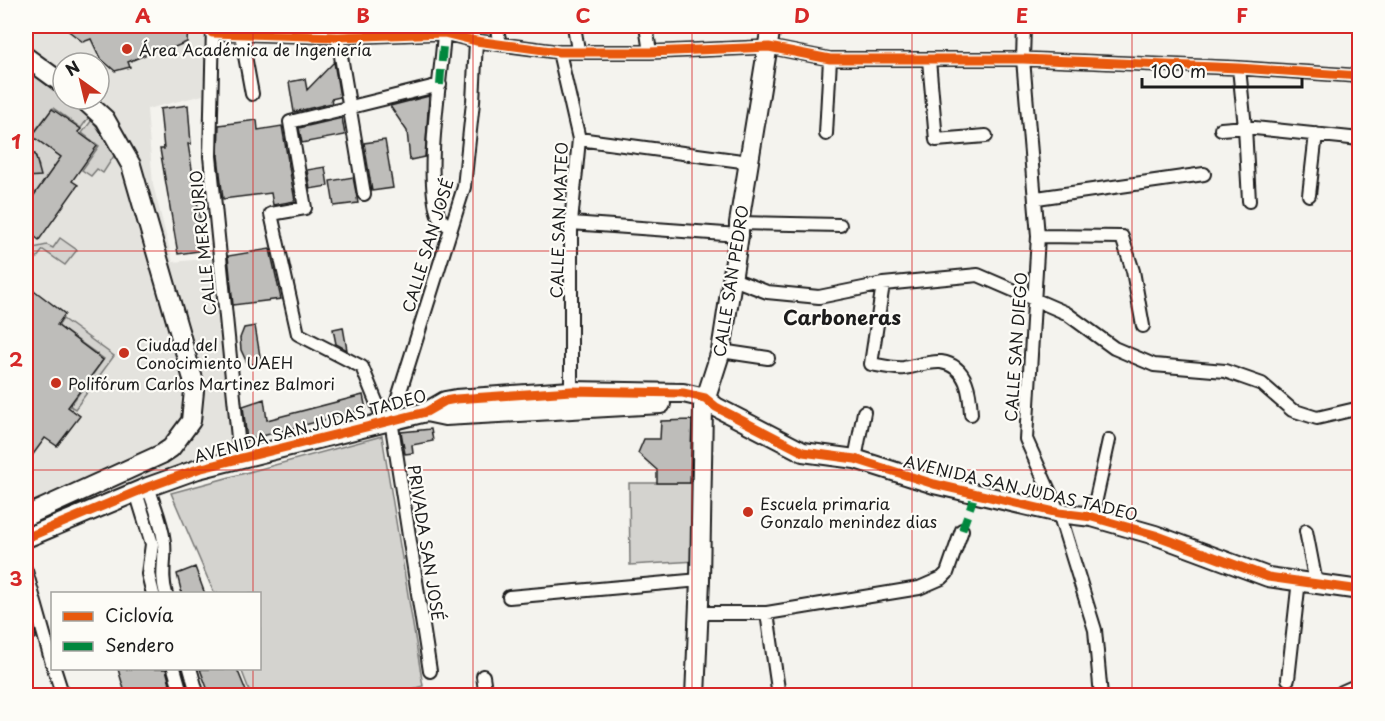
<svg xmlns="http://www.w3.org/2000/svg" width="1385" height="721" font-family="'Playpen Sans',sans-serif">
<rect width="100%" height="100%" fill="#f4f3ee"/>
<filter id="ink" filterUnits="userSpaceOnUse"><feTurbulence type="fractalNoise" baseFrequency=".0167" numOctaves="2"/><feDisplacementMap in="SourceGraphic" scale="12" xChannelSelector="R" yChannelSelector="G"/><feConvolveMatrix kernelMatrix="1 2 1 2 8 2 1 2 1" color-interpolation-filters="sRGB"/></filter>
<g filter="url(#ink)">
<path fill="#e4e3de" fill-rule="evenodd" d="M26 26H207L203 95 147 109 153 185 173 262 213 258 231 444 26 530ZM63 63H99V99H63Z"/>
<path fill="#d4d3cf" stroke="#787876" stroke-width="1.5" d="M26 69 89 117 81 128 53 108 35 131 26 125Z
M92 120 111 146 114 156 103 173 97 169 91 176 82 170 99 146 82 133Z
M26 131 61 157 30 201 26 198V177L33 175 39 166 34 156 26 154Z
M60 238 77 250 65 265 43 250 26 272V247L29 249 47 245 53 248Z
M63 319 114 356 75 409 70 406 104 359 58 326Z
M382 436 423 686 390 695H251L241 669 260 668V594L214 593 171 493Z
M629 483H693L696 561 630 565Z"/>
<path fill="#bebdba" stroke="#1c1c1c" stroke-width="1.5" d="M62 26H188L187 42 165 51 164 47 128 62 130 67 115 71 100 58 91 39 83 42Z
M334 62 340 97 331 99 332 103 294 112 289 82 305 79 307 90Z
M429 96 425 157 410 160 407 131 390 106Z
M188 105 191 144H188L205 250 178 254 160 149H164L160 109Z
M52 109 81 129 78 132 97 146 72 181 78 185 39 240 26 230V198L30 201 61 157 32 136Z
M342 118 345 135 302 143 299 128Z
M257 120 258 130 282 126 295 201 273 205 271 193 223 199 218 156 219 125Z
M385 140 393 188 372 191 364 143Z
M26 153 35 154 41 176 26 177Z
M325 167 328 186 310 189 307 170Z
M353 177 358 203 334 206 330 181Z
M270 249 281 299 233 305 228 256Z
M35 291 65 314 57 325 103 360 68 407 80 416 57 446 45 438 26 464V304Z
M255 326 261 362 248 365 241 350 240 338 244 328Z
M343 327 347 350 336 344 333 329Z
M363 395 366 409 247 440 243 406 264 399 267 420Z
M692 420 690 483H657V470L638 453 644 439H660L661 421Z
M431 429 433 441 412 445 413 453 405 454 401 432Z
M195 567 205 594H182L177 574Z
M26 600 36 638 26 642Z
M118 669H166L173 696H143L142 692 126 696Z
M200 669H237L248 696H210Z"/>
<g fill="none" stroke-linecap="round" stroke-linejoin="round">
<g stroke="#1c1c1c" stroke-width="16">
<path id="street" d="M213 26 210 156 240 458
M336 26 364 194
M496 26 500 43
M574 26 578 50
M646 26 650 52
M1024 26 1023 59 1038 236 1026 439 1059 513 1095 630 1101 696
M212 33 338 37 444 33 476 41 559 52H650L769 47 830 59H1023L1239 68 1360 76
M444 33C441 81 424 172 438 215 441 221 446 224 451 228
M241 34 252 94
M559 52 579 139 571 223V391
M929 60 936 140 986 136
M1239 68 1245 127 1249 201
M1221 129 1245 127 1360 139
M826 134 830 59
M579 139 749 162
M1309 195 1316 134
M1037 198 1204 174
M571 223 739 235
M739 223 840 225
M1038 236 1122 237 1133 271 1143 326
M733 279 767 292 819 297 883 284 978 275 1066 313 1114 348 1154 365 1225 371 1262 384 1292 410 1317 418 1360 408
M883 284 871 364C882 366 894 369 904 368 916 366 930 361 941 362 968 366 970 394 971 414
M721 351 768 358
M384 421 362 367 298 334 271 214 305 208 290 122 440 85
M855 459 864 412
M148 487C154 505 162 523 164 542 166 561 160 573 166 594
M136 492 152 544 148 574 153 594
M1092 517 1109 440
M1306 531 1316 583
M26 571 52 663
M509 597 700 580
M697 613H767L919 588 942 578 947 573 962 530
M767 613 779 696
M1359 635 1360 632
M54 668 62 693
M174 668 182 696
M190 668 198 696
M430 671 391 420 464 187 473 102 476 41
M483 676 486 696
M1288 679 1299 580
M1343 696 1342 692 1360 684"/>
</g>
<g stroke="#1c1c1c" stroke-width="22">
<path id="secondary" d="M26 57 63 84
M426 412 445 416 661 404
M26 516 162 454 171 448 191 421 194 391 193 379 131 165 105 119 83 99
M26 538 148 487 198 469 426 412 445 401 456 399 571 391 683 393 705 398 716 407 803 452 855 459 934 484 1059 513 1092 517 1155 535 1268 577 1360 590
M695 696 700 580 703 407 721 351 739 235V223L771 26"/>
</g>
<use href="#street" stroke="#fdfcf7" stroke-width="12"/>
<use href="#secondary" stroke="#fdfcf7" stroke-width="18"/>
<path stroke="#00873e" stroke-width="8" stroke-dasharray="15 8" stroke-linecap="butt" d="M440 85 444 33
M962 530 975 494
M1359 635 1360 632"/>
<g stroke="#fdfcf7" stroke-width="13">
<path id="cycleway" d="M212 33 338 37 444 33 476 41 559 52H650L769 47 830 59H1023L1239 68 1360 76
M26 538 148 487 198 469 426 412 445 401 456 399 571 391 683 393 705 398 716 407 803 452 855 459 934 484 1059 513 1092 517 1155 535 1268 577 1360 590"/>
</g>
<use href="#cycleway" stroke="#e8590c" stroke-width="9"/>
</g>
</g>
<path fill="none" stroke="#d62828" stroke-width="1.5" stroke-opacity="0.55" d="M253 26V594M473 26V696M692 26V696M912 26V696M1132 26V696M26 251H1360M26 470H1360M253 668V696"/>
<g fill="#c8321e" stroke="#fdfcf7" stroke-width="2">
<circle cx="127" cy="49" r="6"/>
<circle cx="124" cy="353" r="6"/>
<circle cx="56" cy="383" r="6"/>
<circle cx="748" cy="512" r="6"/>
</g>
<g text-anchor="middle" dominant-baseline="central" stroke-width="4.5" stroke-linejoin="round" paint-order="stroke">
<g font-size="16" fill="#1c1c1c" stroke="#fdfcf7" text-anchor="start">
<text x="139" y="49">Área Académica de Ingeniería</text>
<text x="136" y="344">Ciudad del<tspan x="136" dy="18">Conocimiento UAEH</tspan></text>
<text x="68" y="383">Polifórum Carlos Martinez Balmori</text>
<text x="760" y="503">Escuela primaria<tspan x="760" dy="18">Gonzalo menindez dias</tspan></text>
</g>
<g font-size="16" fill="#1c1c1c" stroke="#fdfcf7">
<text transform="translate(558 220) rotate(-88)">CALLE SAN MATEO</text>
<text transform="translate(202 243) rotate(-96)">CALLE MERCURIO</text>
<text transform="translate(427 245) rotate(-73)">CALLE SAN JOSÉ</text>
<text transform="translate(730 281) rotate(-81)">CALLE SAN PEDRO</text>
<text transform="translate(1015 347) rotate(-86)">CALLE SAN DIEGO</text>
<text transform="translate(310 425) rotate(-15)">AVENIDA SAN JUDAS TADEO</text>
<text transform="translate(1021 487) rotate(13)">AVENIDA SAN JUDAS TADEO</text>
<text transform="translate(427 543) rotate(81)">PRIVADA SAN JOSÉ</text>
</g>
<g font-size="20" font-weight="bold" fill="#1c1c1c" stroke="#fdfcf7">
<text x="842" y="317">Carboneras</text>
</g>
</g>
<rect width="1385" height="721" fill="none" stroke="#fdfcf7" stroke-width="66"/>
<rect x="51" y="592" width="210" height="78" fill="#fdfcf7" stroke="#a3a29f" stroke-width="1.5"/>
<rect x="63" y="612" width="30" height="9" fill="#e8590c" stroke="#a3a29f" stroke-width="1.5"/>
<text x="105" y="622" font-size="18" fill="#1c1c1c">Ciclovía</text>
<rect x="63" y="642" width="30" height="9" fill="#00873e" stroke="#a3a29f" stroke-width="1.5"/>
<text x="105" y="652" font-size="18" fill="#1c1c1c">Sendero</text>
<g transform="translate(81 81) rotate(326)"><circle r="28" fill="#fdfcf7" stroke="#a3a29f" stroke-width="1.5"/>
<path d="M0-4.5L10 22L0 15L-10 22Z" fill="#c8321e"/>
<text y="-9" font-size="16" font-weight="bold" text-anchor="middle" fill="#1c1c1c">N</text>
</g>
<path d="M1142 78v9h160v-9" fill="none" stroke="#1c1c1c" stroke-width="3"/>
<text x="1151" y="78" font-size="18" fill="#1c1c1c" stroke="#fdfcf7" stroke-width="4.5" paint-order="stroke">100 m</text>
<rect x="33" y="33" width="1319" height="655" fill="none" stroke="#d62828" stroke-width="2"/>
<g font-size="20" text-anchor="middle" font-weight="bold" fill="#d62828">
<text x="143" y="23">A</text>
<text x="363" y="23">B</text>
<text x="583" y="23">C</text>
<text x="802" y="23">D</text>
<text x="1022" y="23">E</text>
<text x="1242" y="23">F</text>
<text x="16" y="149">1</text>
<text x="16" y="367">2</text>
<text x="16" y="586">3</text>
</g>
</svg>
